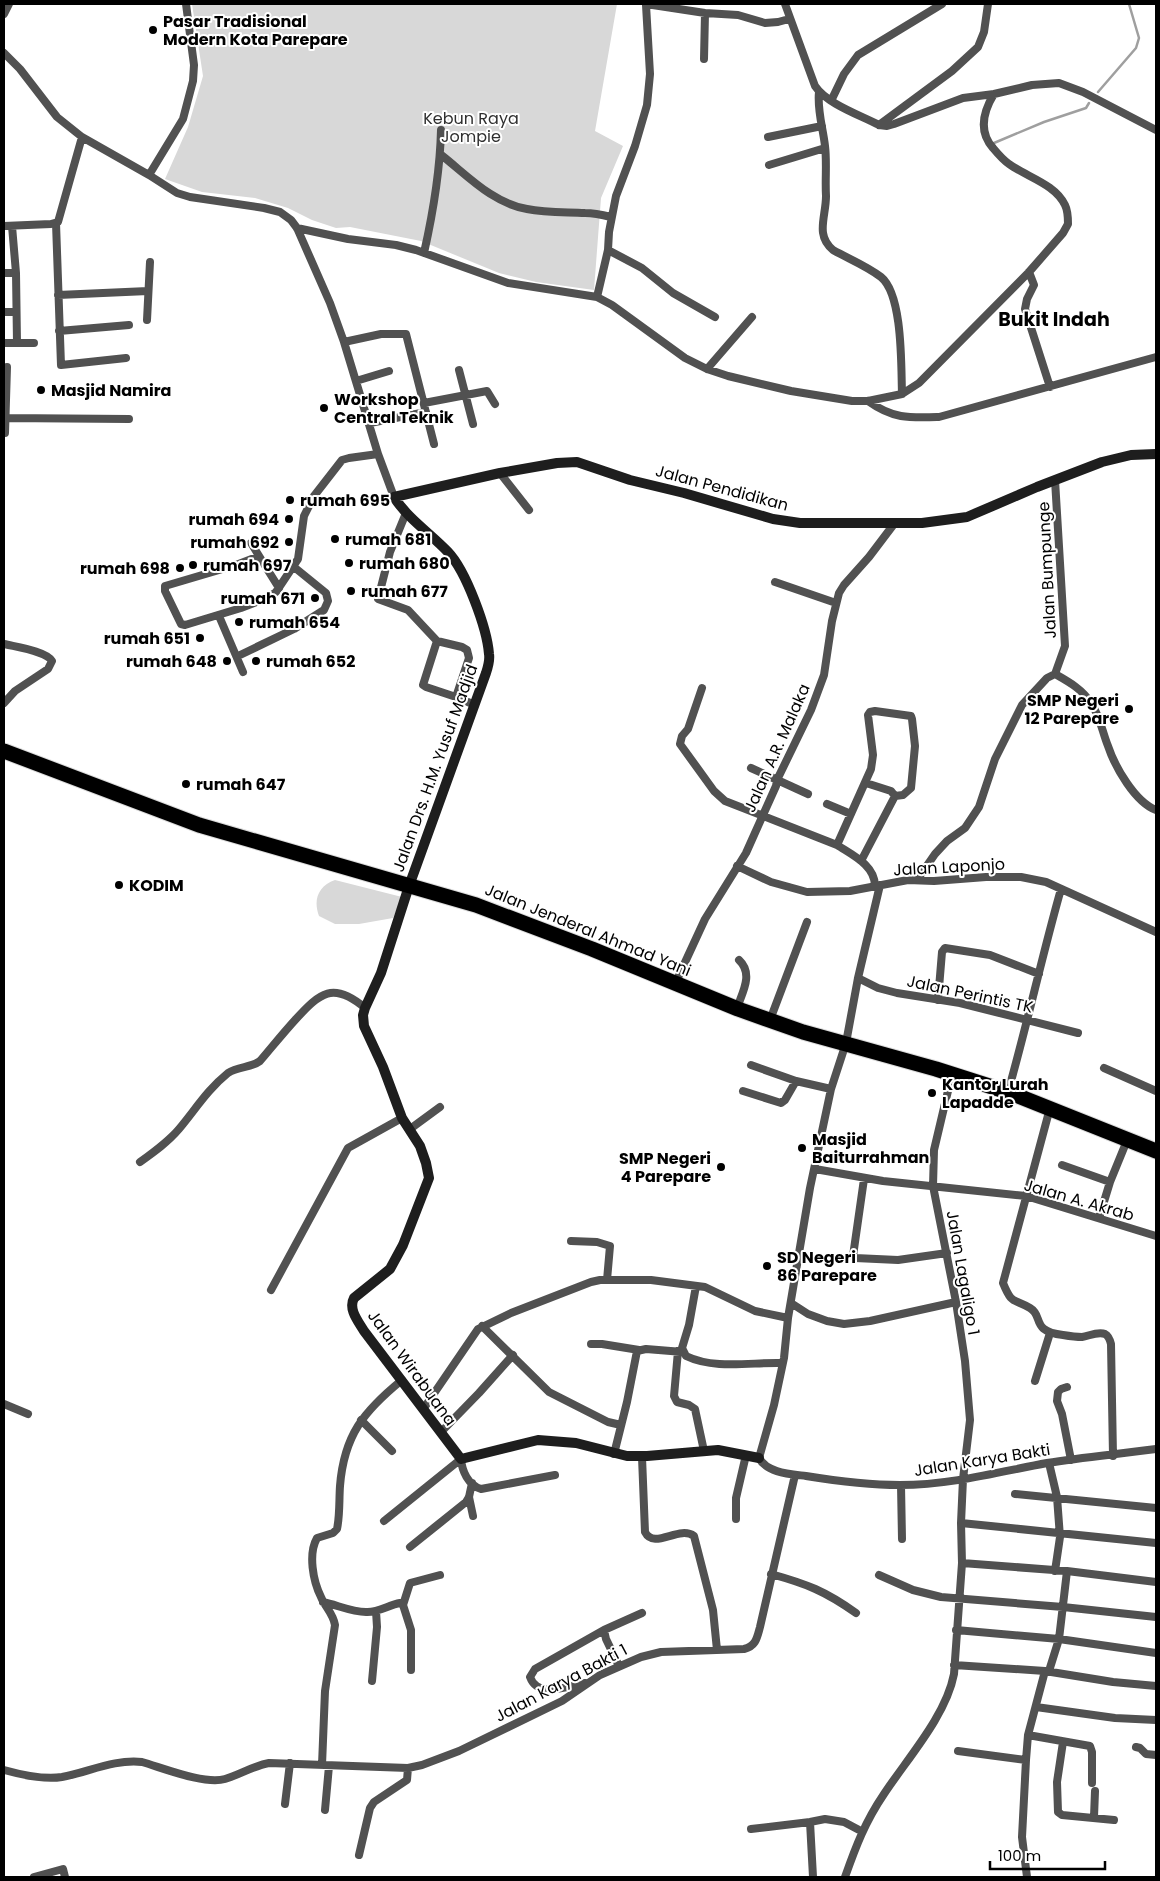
<svg xmlns="http://www.w3.org/2000/svg" width="1160" height="1881" font-family="Poppins,sans-serif">
<rect width="100%" height="100%" fill="#fff"/>
<path fill="#d8d8d8" d="M192 4H617L595 131 623 146 601 198 594 290 536 282 499 273 421 241 350 227 336 228 312 220 288 208 255 198 202 192 165 179 188 127 203 76Z
M335 880 402 897 393 918 359 924H335L319 916C313 900 318 886 335 880Z"/>
<g fill="none" stroke-linecap="round" stroke-linejoin="round">
<path stroke="#9f9f9f" stroke-width="2.5" d="M1098 92 1136 48 1139 38 1129 4
M994 143 1044 122 1086 108 1089 103"/>
<g stroke="#dbdbdb" stroke-width="17">
<path id="highway" d="M4 751 199 825 476 905 592 949 738 1009 803 1032 936 1069 1008 1092 1156 1151"/>
</g>
<path stroke="#515151" stroke-width="8" d="M646 4 705 13 738 15 765 23 778 22 789 19
M785 4 815 86C827 104 860 115 879 125L887 126 894 124 963 98 994 94
M4 14 9 4
M4 53 20 69 57 117 82 137 149 175 177 193 190 197 264 208 280 212 291 220 297 228 330 303 344 342 378 454 394 497
M704 59 705 13
M819 92C817 110 823 128 825 146 827 162 825 180 826 196 826 217 815 235 833 250 849 259 867 266 881 277 903 295 901 366 902 394
M831 101 844 74 858 55 942 4
M879 125 952 71 978 47 984 32 988 4
M768 137 822 126
M440 154C467 175 492 203 527 209 546 213 565 212 585 213 593 213 603 215 611 217
M769 165 825 148
M149 175 183 119 193 81 194 65 186 4
M56 223 61 365 126 358
M4 226 51 224 58 222 82 137
M297 228 348 239 396 245 416 250 508 283 597 297 612 305 685 358 707 369 728 376 791 391 852 401H868L902 394 919 383 1029 272 1063 233 1068 224C1068 218 1068 211 1065 205 1055 184 1027 177 1009 164 1003 160 998 154 993 148 978 131 983 112 994 94L1032 85 1059 83 1083 92 1156 130
M608 250 642 268 673 293 715 317
M424 253C433 213 440 172 441 130
M1029 272 1034 285 1027 299 1025 309 1050 387
M4 273H16
M58 295 148 291
M597 297 608 250 609 232 616 196 635 146 647 105 650 74 646 5
M4 312H16
M147 320 150 262
M59 331 129 325
M344 342 381 334H406L434 444
M4 343H17L16 273 12 226
M17 343H34
M707 369 752 317
M459 370 473 424
M356 381 389 371
M868 401C893 419 909 418 939 417L1156 357
M424 403 487 391 495 404
M4 418 129 419
M370 423 426 412
M5 433 7 367
M500 473 529 510
M406 513 390 552 378 599 408 610 437 641 462 647 467 650 469 658 456 697 475 705
M251 543 279 588
M259 556 236 565 165 586V591L181 624 185 625 241 608 267 598 276 592 298 559 304 516 314 496 342 460 349 458 378 454
M775 582 836 603
M219 616 243 672
M437 641 423 685 426 687 456 697
M4 644C16 647 46 651 52 661L48 669 15 691 4 703
M238 656 294 629 324 610 328 601 326 593 294 567
M1055 674C1069 682 1082 689 1091 703 1100 716 1102 731 1108 746 1115 767 1135 802 1156 810
M702 688 688 729 682 736 680 744 714 791 725 801 837 845 871 769 873 755 868 715 870 712 875 711 911 716 912 719 915 746 911 788 903 795 895 796
M751 768 808 794
M827 804 851 814
M837 845C852 855 875 865 875 886
M861 861 895 796 891 791 866 783
M737 866 771 882 807 892 850 891 908 880 934 881 986 877H1021L1046 882 1156 932
M917 880 935 854 947 841 965 828 979 807 995 759 1022 705 1047 678 1055 674 1065 646 1055 480
M880 885 858 978 846 1043 831 1089 810 1188 788 1318 784 1358 774 1405 759 1458C767 1473 790 1474 806 1476 837 1481 868 1485 900 1485 950 1485 999 1472 1047 1463 1083 1457 1120 1454 1156 1449
M858 978 878 988 897 993 960 1003 1078 1033
M675 984 705 919 746 853 776 786 777 780 811 710 824 675 832 621 839 593 844 585 869 557 894 524
M938 1000 942 952 945 948 990 955 1039 974
M737 1008C742 993 754 974 739 960
M770 1020 807 922
M751 1065 796 1081 831 1089
M1104 1068 1156 1091
M743 1091 781 1103 785 1100 796 1081
M1008 1092C1027 1025 1042 956 1061 889
M1050 1108 1003 1283C1012 1305 1013 1298 1030 1308 1044 1316 1030 1331 1063 1335 1069 1336 1076 1337 1082 1337 1089 1336 1098 1331 1105 1334 1109 1336 1110 1340 1111 1344L1113 1456
M410 1129 440 1107
M140 1162C154 1152 168 1142 179 1129 195 1110 208 1089 228 1073 238 1066 251 1068 260 1061 272 1047 284 1032 296 1019 320 993 333 981 365 1008
M1062 1165 1110 1182
M815 1169 883 1181 1026 1196 1156 1236
M864 1179 853 1256 855 1258 898 1260 947 1253
M1099 1218 1110 1182 1128 1138
M571 1241 597 1242 610 1246 607 1280
M696 1286 689 1325 682 1348 686 1356C715 1370 752 1362 782 1363
M271 1290 348 1148 402 1118
M791 1303 808 1314 827 1321 844 1324 870 1321 956 1302
M482 1326 549 1392 608 1422 621 1425
M591 1344H602L639 1350
M678 1351 674 1396 677 1402 689 1405 695 1409 704 1451
M1035 1381 1050 1333
M1067 1387 1061 1389 1058 1392 1057 1401 1062 1414 1071 1460
M4 1404 28 1414
M424 1408 478 1329 511 1313 591 1282 600 1280H651L705 1287 755 1311 788 1318
M361 1420 392 1451
M441 1432 479 1393 513 1355
M614 1454 627 1402 637 1351 646 1349 683 1352
M642 1457 645 1532C654 1550 679 1525 694 1536L713 1610 717 1650
M1049 1463 1057 1497 1060 1537 1055 1571
M901 1485 902 1539
M1015 1494 1156 1508
M469 1497 473 1516
M736 1519V1498L746 1455
M384 1521 461 1459C462 1471 468 1485 481 1489L555 1475
M961 1523 1156 1543
M410 1547 466 1502 469 1497 472 1483
M962 1563 1067 1571 1156 1582
M771 1574C807 1584 825 1591 856 1613
M879 1575 913 1590 941 1597 1063 1607 1156 1617
M323 1602C337 1605 352 1612 366 1612 377 1613 389 1605 400 1603L403 1605 411 1630V1670
M403 1605 410 1583 440 1575
M956 1630 1059 1639 1156 1653
M954 1665 1045 1671
M619 1666 606 1639 604 1630 642 1613
M1049 1671 1059 1639 1067 1571
M372 1681 377 1627 376 1611
M585 1683C567 1686 538 1699 530 1677L535 1669 604 1630
M1036 1707 1115 1718 1156 1720
M1028 1735 1090 1746 1092 1752V1783
M1063 1742 1057 1782 1058 1812 1062 1815 1114 1820
M1136 1747 1140 1748 1146 1754 1156 1755
M958 1751 1026 1760
M322 1765 325 1691 335 1625C333 1613 325 1607 321 1597 313 1581 308 1554 317 1538L333 1533 337 1529C340 1515 339 1500 340 1486 344 1435 364 1411 402 1380
M4 1770C22 1775 43 1780 62 1777 89 1772 114 1759 142 1762 163 1768 205 1785 225 1779 241 1774 253 1766 269 1763L408 1768
M285 1804 290 1763
M325 1810 329 1766
M1094 1817 1095 1791
M810 1822 813 1877
M751 1829 810 1822 825 1819 844 1822 861 1831
M359 1855 370 1808 374 1802 407 1780 408 1768 422 1765 459 1751 562 1701 600 1675 641 1657 661 1652 744 1649C756 1646 757 1638 760 1627L795 1475
M34 1877 63 1869 65 1877
M845 1877C856 1846 865 1822 884 1794 907 1759 946 1716 954 1674L962 1563 961 1523 963 1479 970 1420 965 1361 956 1302 933 1186 934 1150 952 1074
M1027 1877 1022 1837 1026 1760 1028 1735 1045 1671 1113 1682 1156 1686"/>
<path stroke="#1e1e1e" stroke-width="10" d="M759 1458 718 1450 647 1456H627L576 1443 538 1440 461 1459 364 1331C358 1321 348 1309 354 1298L390 1269 403 1245 429 1178 426 1163 420 1146 402 1118 383 1067 364 1026 363 1015 365 1008 381 973 409 886 486 673C488 667 490 660 489 654 487 628 466 571 448 552 430 533 408 519 394 497L500 473 557 463 577 462 630 480 684 493 773 519 800 523H922L967 517 1037 487 1102 462 1131 455 1156 454"/>
<use href="#highway" stroke="#000" stroke-width="15"/>
</g>
<g fill="#000" stroke="#fff" stroke-width="2">
<circle cx="153" cy="30" r="5"/>
<circle cx="41" cy="390" r="5"/>
<circle cx="324" cy="408" r="5"/>
<circle cx="290" cy="500" r="5"/>
<circle cx="289" cy="519" r="5"/>
<circle cx="335" cy="539" r="5"/>
<circle cx="289" cy="542" r="5"/>
<circle cx="349" cy="563" r="5"/>
<circle cx="193" cy="565" r="5"/>
<circle cx="180" cy="568" r="5"/>
<circle cx="351" cy="591" r="5"/>
<circle cx="315" cy="598" r="5"/>
<circle cx="239" cy="622" r="5"/>
<circle cx="200" cy="638" r="5"/>
<circle cx="227" cy="661" r="5"/>
<circle cx="256" cy="661" r="5"/>
<circle cx="1129" cy="709" r="5"/>
<circle cx="186" cy="784" r="5"/>
<circle cx="119" cy="885" r="5"/>
<circle cx="932" cy="1093" r="5"/>
<circle cx="802" cy="1148" r="5"/>
<circle cx="721" cy="1167" r="5"/>
<circle cx="767" cy="1266" r="5"/>
</g>
<g text-anchor="middle" dominant-baseline="central" stroke-width="4" stroke-linejoin="round" paint-order="stroke">
<g font-size="16" font-weight="bold" fill="#000" stroke="#fff" text-anchor="start">
<text x="163" y="21">Pasar Tradisional<tspan x="163" dy="18">Modern Kota Parepare</tspan></text>
<text x="51" y="390">Masjid Namira</text>
<text x="334" y="399">Workshop<tspan x="334" dy="18">Central Teknik</tspan></text>
<text x="300" y="500">rumah 695</text>
<text x="279" y="519" text-anchor="end">rumah 694</text>
<text x="345" y="539">rumah 681</text>
<text x="279" y="542" text-anchor="end">rumah 692</text>
<text x="359" y="563">rumah 680</text>
<text x="203" y="565">rumah 697</text>
<text x="170" y="568" text-anchor="end">rumah 698</text>
<text x="361" y="591">rumah 677</text>
<text x="305" y="598" text-anchor="end">rumah 671</text>
<text x="249" y="622">rumah 654</text>
<text x="190" y="638" text-anchor="end">rumah 651</text>
<text x="217" y="661" text-anchor="end">rumah 648</text>
<text x="266" y="661">rumah 652</text>
<text x="1119" y="700" text-anchor="end">SMP Negeri<tspan x="1119" dy="18">12 Parepare</tspan></text>
<text x="196" y="784">rumah 647</text>
<text x="129" y="885">KODIM</text>
<text x="942" y="1084">Kantor Lurah<tspan x="942" dy="18">Lapadde</tspan></text>
<text x="812" y="1139">Masjid<tspan x="812" dy="18">Baiturrahman</tspan></text>
<text x="711" y="1158" text-anchor="end">SMP Negeri<tspan x="711" dy="18">4 Parepare</tspan></text>
<text x="777" y="1257">SD Negeri<tspan x="777" dy="18">86 Parepare</tspan></text>
</g>
<g font-size="16" fill="#2f2f2f" stroke="#fff">
<text x="471" y="118">Kebun Raya<tspan x="471" dy="18">Jompie</tspan></text>
</g>
<g font-size="16" fill="#000" stroke="#fff">
<text transform="translate(722 488) rotate(15)">Jalan Pendidikan</text>
<text transform="translate(1047 570) rotate(-93)">Jalan Bumpunge</text>
<text transform="translate(777 748) rotate(-66)">Jalan A.R. Malaka</text>
<text transform="translate(435 768) rotate(-70)">Jalan Drs. H.M. Yusuf Madjid</text>
<text transform="translate(949 867) rotate(-3)">Jalan Laponjo</text>
<text transform="translate(588 930) rotate(22)">Jalan Jenderal Ahmad Yani</text>
<text transform="translate(970 994) rotate(12)">Jalan Perintis TK</text>
<text transform="translate(1079 1200) rotate(16)">Jalan A. Akrab</text>
<text transform="translate(963 1273) rotate(80)">Jalan Lagaligo 1</text>
<text transform="translate(412 1368) rotate(54)">Jalan Wirabuana</text>
<text transform="translate(982 1460) rotate(-9)">Jalan Karya Bakti</text>
<text transform="translate(561 1683) rotate(-28)">Jalan Karya Bakti 1</text>
</g>
<g font-size="19" font-weight="bold" fill="#000" stroke="#fff">
<text x="1054" y="319">Bukit Indah</text>
</g>
</g>
<rect width="1160" height="1881" fill="none" stroke="#000000" stroke-width="10"/>
<path d="M990 1861v8h115v-8" fill="none" stroke="#000000" stroke-width="2.5"/>
<text x="998" y="1861" font-size="15" fill="#000000" stroke="#ffffff" stroke-width="4" paint-order="stroke">100 m</text>
</svg>
